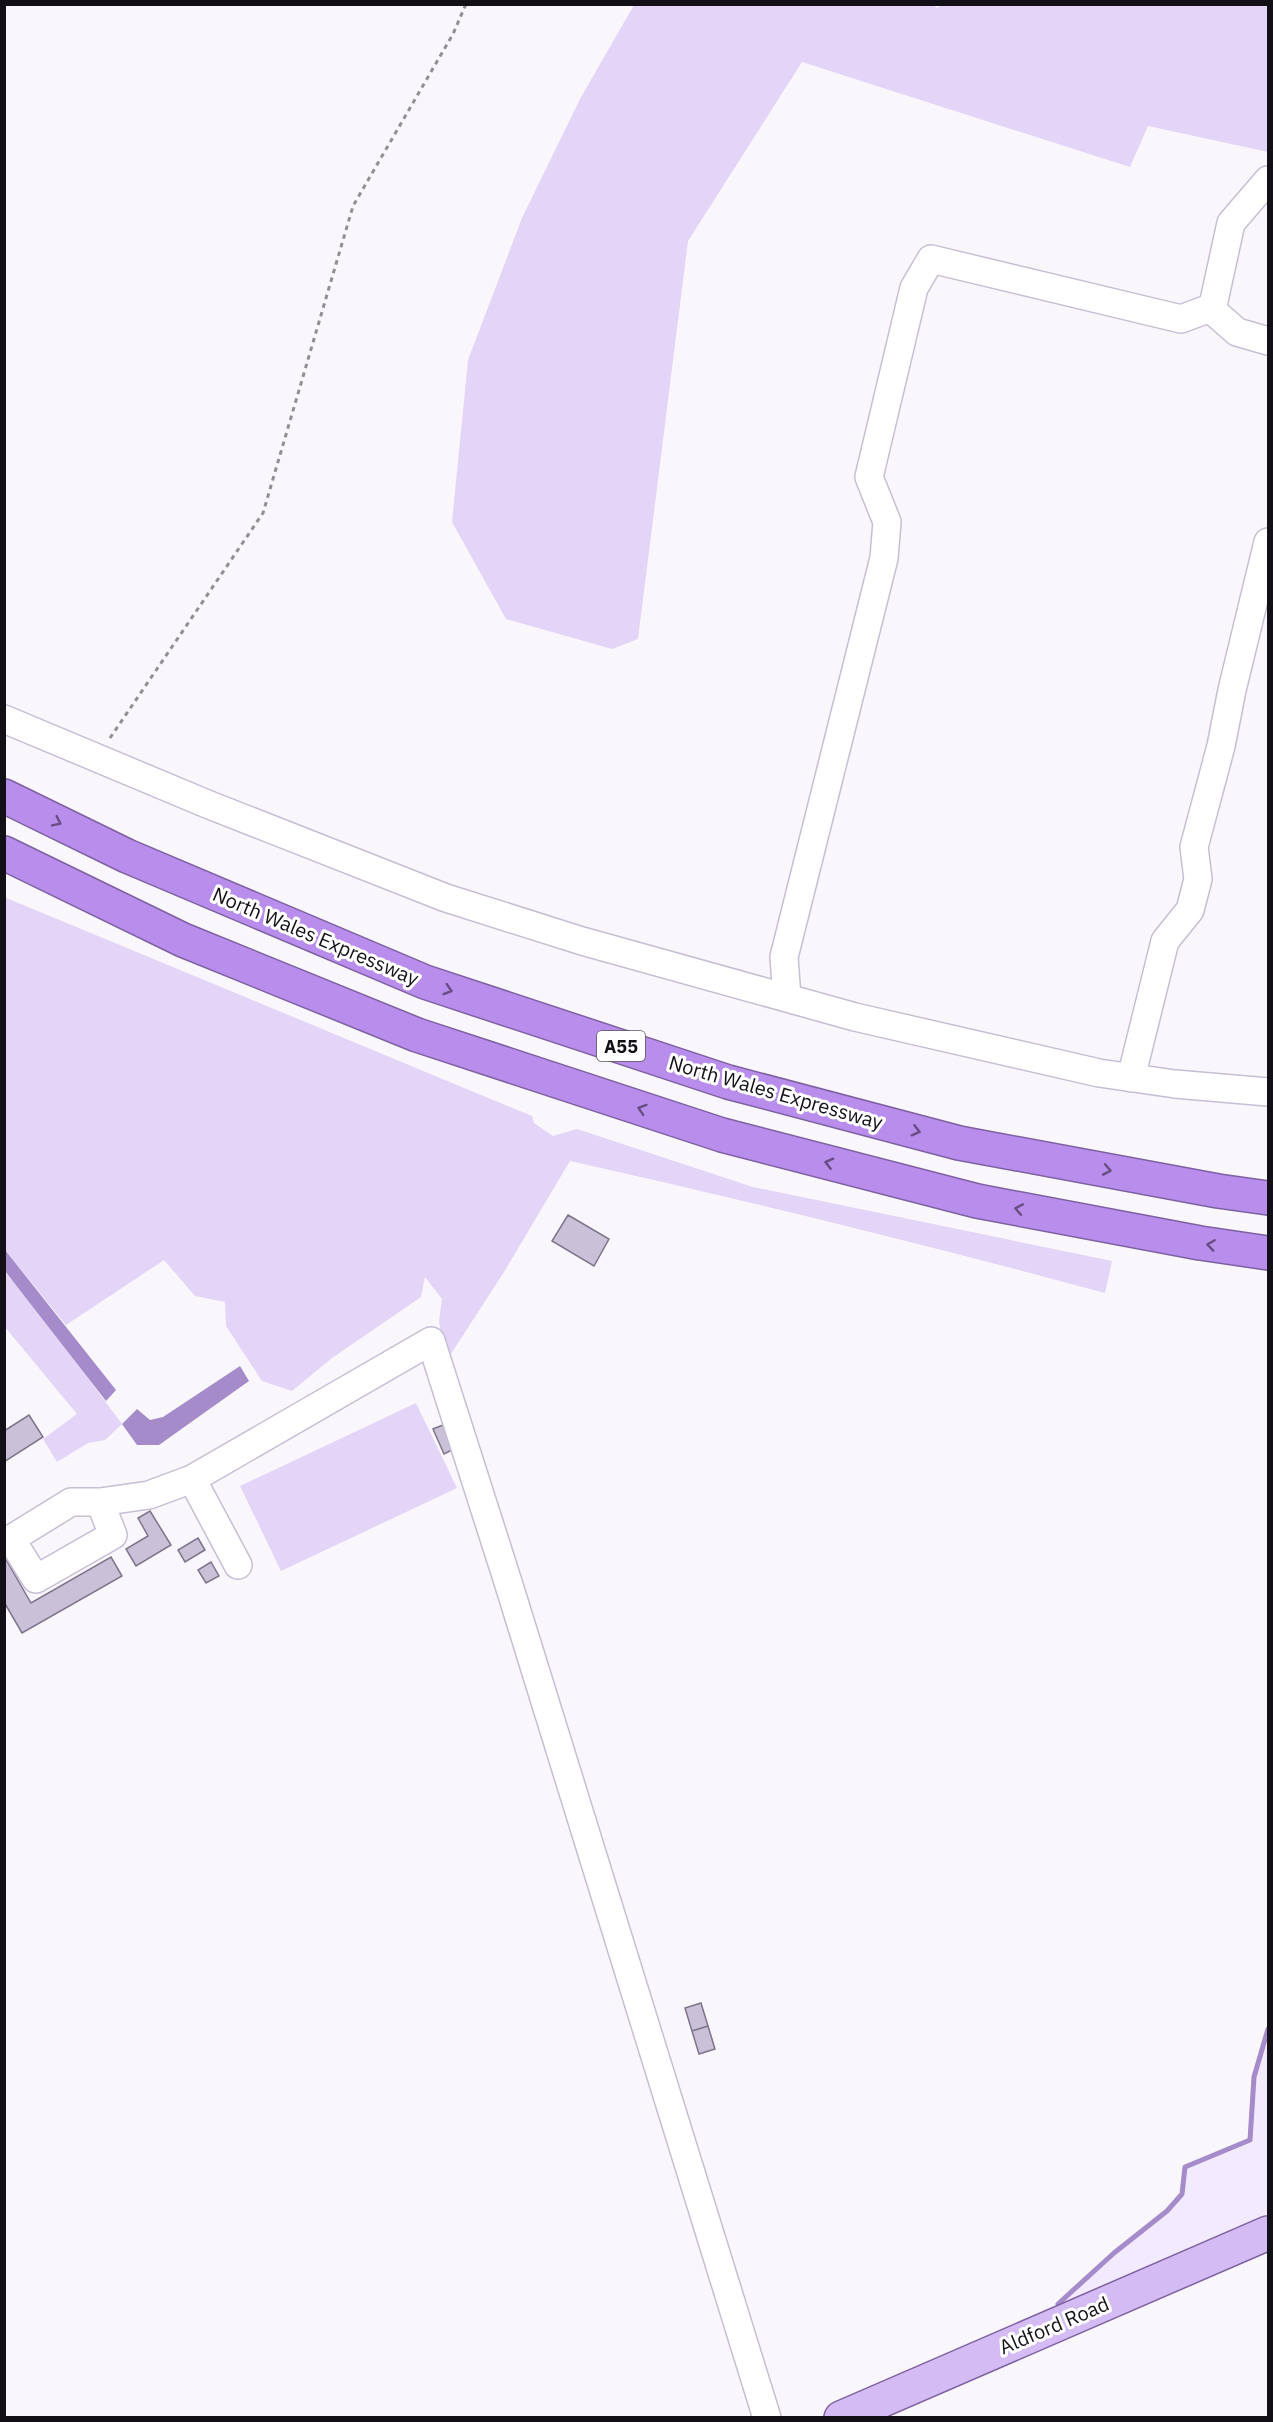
<svg xmlns="http://www.w3.org/2000/svg" width="1273" height="2422" font-family="'IBM Plex Sans',sans-serif">
<rect width="100%" height="100%" fill="#f9f7fc"/>
<path fill="#f2eafe" d="M1268 2029V2223L1063 2310 1058 2304 1114 2253 1167 2211 1182 2194 1185 2167 1250 2140 1254 2077Z"/>
<path fill="#e3d4f8" d="M933 5 937 8 943 4 1268 5V152L1148 126 1130 167 802 62 688 241 638 639 612 649 506 619 452 522 468 360 522 218 580 99 634 5Z
M4 897 532 1116 534 1123 553 1136 577 1129 753 1187 1112 1261 1105 1293C927 1245 749 1201 570 1161L504 1272 445 1363 439 1321 442 1299 425 1277 421 1297 332 1358 292 1391 262 1381 226 1326 225 1302 195 1296 164 1260 66 1325 5 1250Z
M4 1271 35 1307 122 1424 105 1440 88 1443 57 1462 43 1439 77 1414 5 1327Z
M416 1403 457 1488 281 1571 240 1486Z"/>
<path fill="#a68bca" d="M5 1250 116 1390 106 1401 5 1271Z
M240 1366 249 1381 159 1445H137L122 1424 137 1409 150 1420 163 1417Z"/>
<g fill="none" stroke-linecap="round" stroke-linejoin="round">
<path stroke="#a68bca" stroke-width="5" d="M1058 2304 1114 2253 1167 2211 1182 2194 1185 2167 1250 2140 1254 2077 1268 2029"/>
</g>
<path fill="#cac0d8" stroke="#7d748b" stroke-width="1.5" d="M568 1215 609 1239 594 1266 552 1241Z
M29 1415 43 1437 4 1462V1431Z
M443 1425 454 1449 444 1454 433 1429Z
M150 1511 171 1545 136 1566 126 1549 148 1536 138 1518Z
M198 1538 205 1550 185 1562 178 1550Z
M4 1556 31 1603 111 1557 122 1576 22 1633 4 1602Z
M211 1562 219 1576 206 1583 198 1570Z
M701 2003 708 2026 692 2031 685 2008Z
M708 2026 715 2049 699 2054 692 2031Z"/>
<g fill="none" stroke-linecap="round" stroke-linejoin="round">
<g stroke="#c7bed6" stroke-width="30">
<path id="minor" d="M1268 180 1231 223 1212 310 1237 332 1268 341
M4 719 207 804 446 898 582 941 855 1017 1099 1073 1175 1084 1268 1092
M787 998 784 957 884 558 887 522 869 477 914 288 931 259 1181 319 1213 307
M1131 1078 1165 941 1190 910 1198 879 1194 847 1221 746 1232 690 1268 542
M192 1479 238 1565
M100 1502 113 1535 36 1579 11 1539 71 1502H100L149 1495 192 1479 431 1341 508 1582 767 2418"/>
</g>
<g stroke="#7e61a1" stroke-width="36">
<path id="major" d="M841 2418 1268 2233"/>
</g>
<g stroke="#7e61a1" stroke-width="36">
<path id="highway" d="M4 796 127 856 425 982 728 1082 959 1143 1218 1191 1268 1198
M4 853 183 940 417 1035 722 1135 977 1201 1200 1243 1268 1253"/>
</g>
<path stroke="#918e95" stroke-width="3" stroke-dasharray="4.5 4.5" stroke-linecap="butt" d="M110 738 263 513 353 206 453 34 466 4"/>
<use href="#minor" stroke="#fff" stroke-width="27"/>
<use href="#major" stroke="#d4bbf4" stroke-width="33"/>
<use href="#highway" stroke="#b88dec" stroke-width="33"/>
</g>
<defs><path id="oneway-chevron" d="M-2-3.5L2.5 0L-2 3.5" fill="none" stroke-width="1.6" stroke-linecap="round" stroke-linejoin="round" transform="scale(1.5)"/></defs>
<g stroke="#664e82">
<use href="#oneway-chevron" transform="translate(57 822) rotate(26)"/>
<use href="#oneway-chevron" transform="translate(448 990) rotate(18)"/>
<use href="#oneway-chevron" transform="translate(642 1109) rotate(-162)"/>
<use href="#oneway-chevron" transform="translate(916 1131) rotate(15)"/>
<use href="#oneway-chevron" transform="translate(829 1163) rotate(-166)"/>
<use href="#oneway-chevron" transform="translate(1107 1170) rotate(11)"/>
<use href="#oneway-chevron" transform="translate(1019 1209) rotate(-169)"/>
<use href="#oneway-chevron" transform="translate(1211 1245) rotate(-172)"/>
</g>
<g text-anchor="middle" dominant-baseline="central" stroke-width="6" stroke-linejoin="round" paint-order="stroke">
<rect fill="#fff" stroke="#5a575d" stroke-width="1.5" x="597" y="1031" width="48" height="30" rx="4.5"/>
<g font-size="18" font-weight="bold" fill="#130f17">
<text x="621" y="1046">A55</text>
</g>
<g font-size="20" fill="#130f17" stroke="#fff">
<text transform="translate(316 936) rotate(23)">North Wales Expressway</text>
<text transform="translate(776 1092) rotate(16)">North Wales Expressway</text>
<text transform="translate(1054 2325) rotate(-23)">Aldford Road</text>
</g>
</g>
<rect width="1273" height="2422" fill="none" stroke="#130f17" stroke-width="12"/>
</svg>
